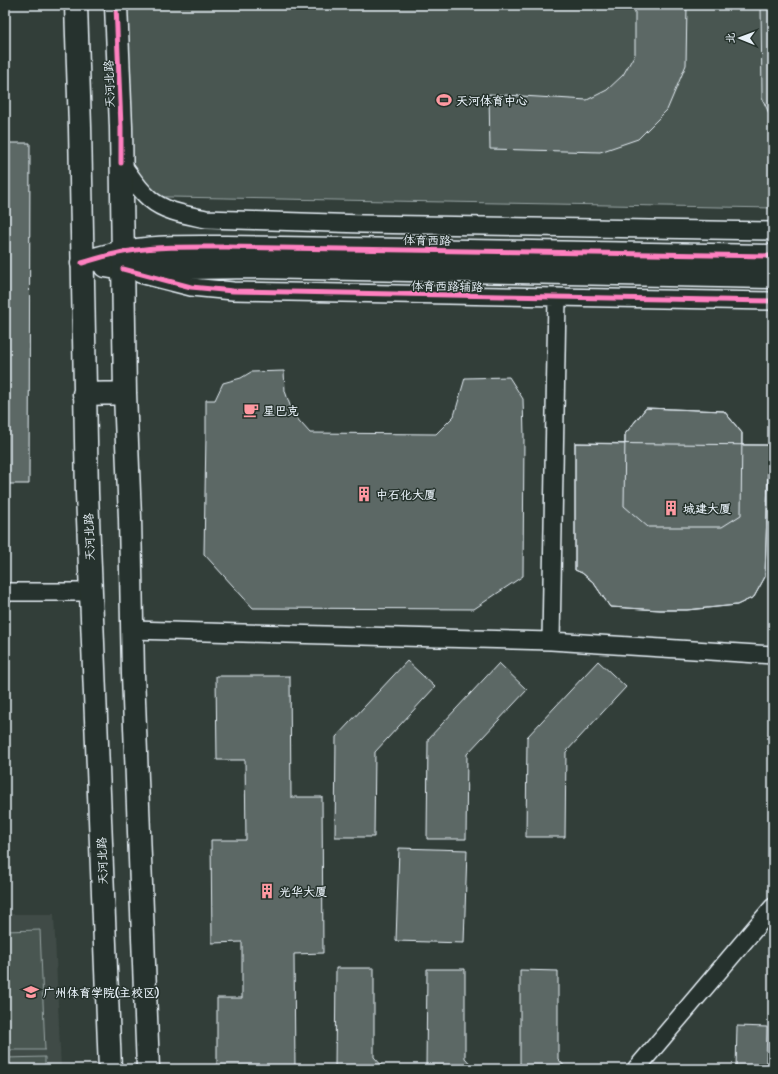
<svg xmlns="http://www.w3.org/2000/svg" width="778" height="1074" font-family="'Patrick Hand','LXGW WenKai TC',sans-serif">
<rect width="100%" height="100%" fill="#323e39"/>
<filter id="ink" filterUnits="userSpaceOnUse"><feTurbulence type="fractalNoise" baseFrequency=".025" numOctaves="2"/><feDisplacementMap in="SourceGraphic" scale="8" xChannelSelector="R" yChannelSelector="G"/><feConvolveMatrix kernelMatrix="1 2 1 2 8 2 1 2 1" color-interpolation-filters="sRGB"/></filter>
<g filter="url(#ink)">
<path fill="#3f4b46" d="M5 914H54L61 1069H5Z"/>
<path fill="#495651" stroke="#98a4a4" d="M113 5H773V208L116 196Z
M40 930 45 1050H5V931Z
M45 1057V1069H5V1058Z"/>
<path fill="#5c6865" stroke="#e8f1f8" d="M635 5H687L686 65 667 110 638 139 600 152 490 149 489 94 587 100 607 90 623 75 635 54Z
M761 5H773V122L762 98Z
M5 143H30L29 484H5Z
M284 371 285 391 293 414 310 433 436 434 454 416 465 378 509 377 523 399 524 435 523 576 474 609 253 608 204 554 206 433V400H215L223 383 241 378 251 372Z
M646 408 724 411 742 433V445H769L765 577 754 597 737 605 687 610H660L610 607 593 582 582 573 575 570V443L625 444V434Z
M646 408 724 411 742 433 741 515 722 527H648L624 506 625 434Z
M575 443 769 445 765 577 754 597 737 605 687 610H660L610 607 593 582 582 573 575 570Z
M407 661 435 687 375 752 374 837H335L336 737Z
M598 661 626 687 566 752 565 837H526L527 737Z
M499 663 527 690 467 754 466 839H427L428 739Z
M216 676H290L291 797H322L323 953 294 954 295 1069H217V998H242V942L212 943 211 840H246L245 760H217Z
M399 848 467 850 464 943 396 941Z
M336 968H374V1057L385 1069H335Z
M427 969H465V1058L475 1069H426Z
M520 970 558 971V1059L567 1069H520Z
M737 1026 767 1027 766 1062H773V1069H736Z"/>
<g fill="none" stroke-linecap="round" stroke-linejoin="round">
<g stroke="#e8f1f8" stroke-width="20">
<path id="street" d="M121 163C130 175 138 189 150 199 165 212 187 215 206 219L363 224 773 231
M140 274 191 287 233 291 773 301
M5 592H91
M132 630 551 641 773 655
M551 641 557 298
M636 1069 773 907"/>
</g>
<g stroke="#e8f1f8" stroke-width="25">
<path id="secondary" d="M82 263C98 258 114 253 130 251 162 246 194 247 226 247L773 256
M105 266 123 269 253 267 773 277"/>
</g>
<g stroke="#e8f1f8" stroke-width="25">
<path id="primary" d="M76 5 80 127 87 493 110 1069
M116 5 121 127 125 393 130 518 133 674 148 1069
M84 394 125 393"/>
</g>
<use href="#street" stroke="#26332d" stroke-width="17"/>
<use href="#secondary" stroke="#26332d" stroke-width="22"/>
<use href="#primary" stroke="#26332d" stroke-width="22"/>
<g stroke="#26332d" stroke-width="8">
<path id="cycleway" d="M116 5 121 127V163
M82 263C98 258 114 253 130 251 162 246 194 247 226 247L773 256
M123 269 191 287 233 291 773 301"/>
</g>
<use href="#cycleway" stroke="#ff80c0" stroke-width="5"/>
</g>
</g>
<defs>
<g id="stadium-bare" transform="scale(1.2)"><path d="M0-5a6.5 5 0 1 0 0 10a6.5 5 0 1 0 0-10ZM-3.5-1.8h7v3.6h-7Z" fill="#ff9aa2" stroke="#26332d" stroke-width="2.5" paint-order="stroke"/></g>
<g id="cafe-bare" transform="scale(1.2)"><path d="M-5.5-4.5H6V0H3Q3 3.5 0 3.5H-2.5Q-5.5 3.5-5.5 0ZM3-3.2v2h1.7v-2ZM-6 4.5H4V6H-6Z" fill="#ff9aa2" stroke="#26332d" stroke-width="2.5" paint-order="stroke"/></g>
<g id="building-bare" transform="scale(1.2)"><path d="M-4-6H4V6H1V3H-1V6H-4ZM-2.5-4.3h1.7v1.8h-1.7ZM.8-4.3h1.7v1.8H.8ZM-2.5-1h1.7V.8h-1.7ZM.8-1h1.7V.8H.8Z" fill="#ff9aa2" stroke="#26332d" stroke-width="2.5" paint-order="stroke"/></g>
<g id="university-bare" transform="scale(1.2)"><path d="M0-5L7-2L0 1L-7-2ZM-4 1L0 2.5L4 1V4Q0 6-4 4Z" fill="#ff9aa2" stroke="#26332d" stroke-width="2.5" paint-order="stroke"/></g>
</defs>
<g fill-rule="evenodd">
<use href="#stadium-bare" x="444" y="100"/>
<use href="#cafe-bare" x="251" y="410"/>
<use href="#building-bare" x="364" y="494"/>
<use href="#building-bare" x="671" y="508"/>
<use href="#building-bare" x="267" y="891"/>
<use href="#university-bare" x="31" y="992"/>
</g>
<g text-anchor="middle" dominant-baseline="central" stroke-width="3" stroke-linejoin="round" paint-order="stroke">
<g font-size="12" fill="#e8f1f8" stroke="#26332d">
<text transform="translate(109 84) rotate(-92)">天河北路</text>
<text transform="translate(427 240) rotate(1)">体育西路</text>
<text transform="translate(447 286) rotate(1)">体育西路辅路</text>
<text transform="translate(89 537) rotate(-92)">天河北路</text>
<text transform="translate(102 861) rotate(-92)">天河北路</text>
</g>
<g font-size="12" font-weight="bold" fill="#e8f1f8" stroke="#26332d" text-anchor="start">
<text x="456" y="100">天河体育中心</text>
<text x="263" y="410">星巴克</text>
<text x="376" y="494">中石化大厦</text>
<text x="683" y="508">城建大厦</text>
<text x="279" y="891">光华大厦</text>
<text x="43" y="992">广州体育学院(主校区)</text>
</g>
</g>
<rect width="778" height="1074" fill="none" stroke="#26332d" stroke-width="20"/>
<rect x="10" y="10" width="758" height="1054" fill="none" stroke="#e8f1f8" stroke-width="1.5" filter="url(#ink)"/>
<g transform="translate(740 38) rotate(271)" stroke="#26332d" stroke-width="3" paint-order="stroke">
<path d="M0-3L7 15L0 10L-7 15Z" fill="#e8f1f8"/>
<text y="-6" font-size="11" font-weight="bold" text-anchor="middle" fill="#e8f1f8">北</text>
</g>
</svg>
